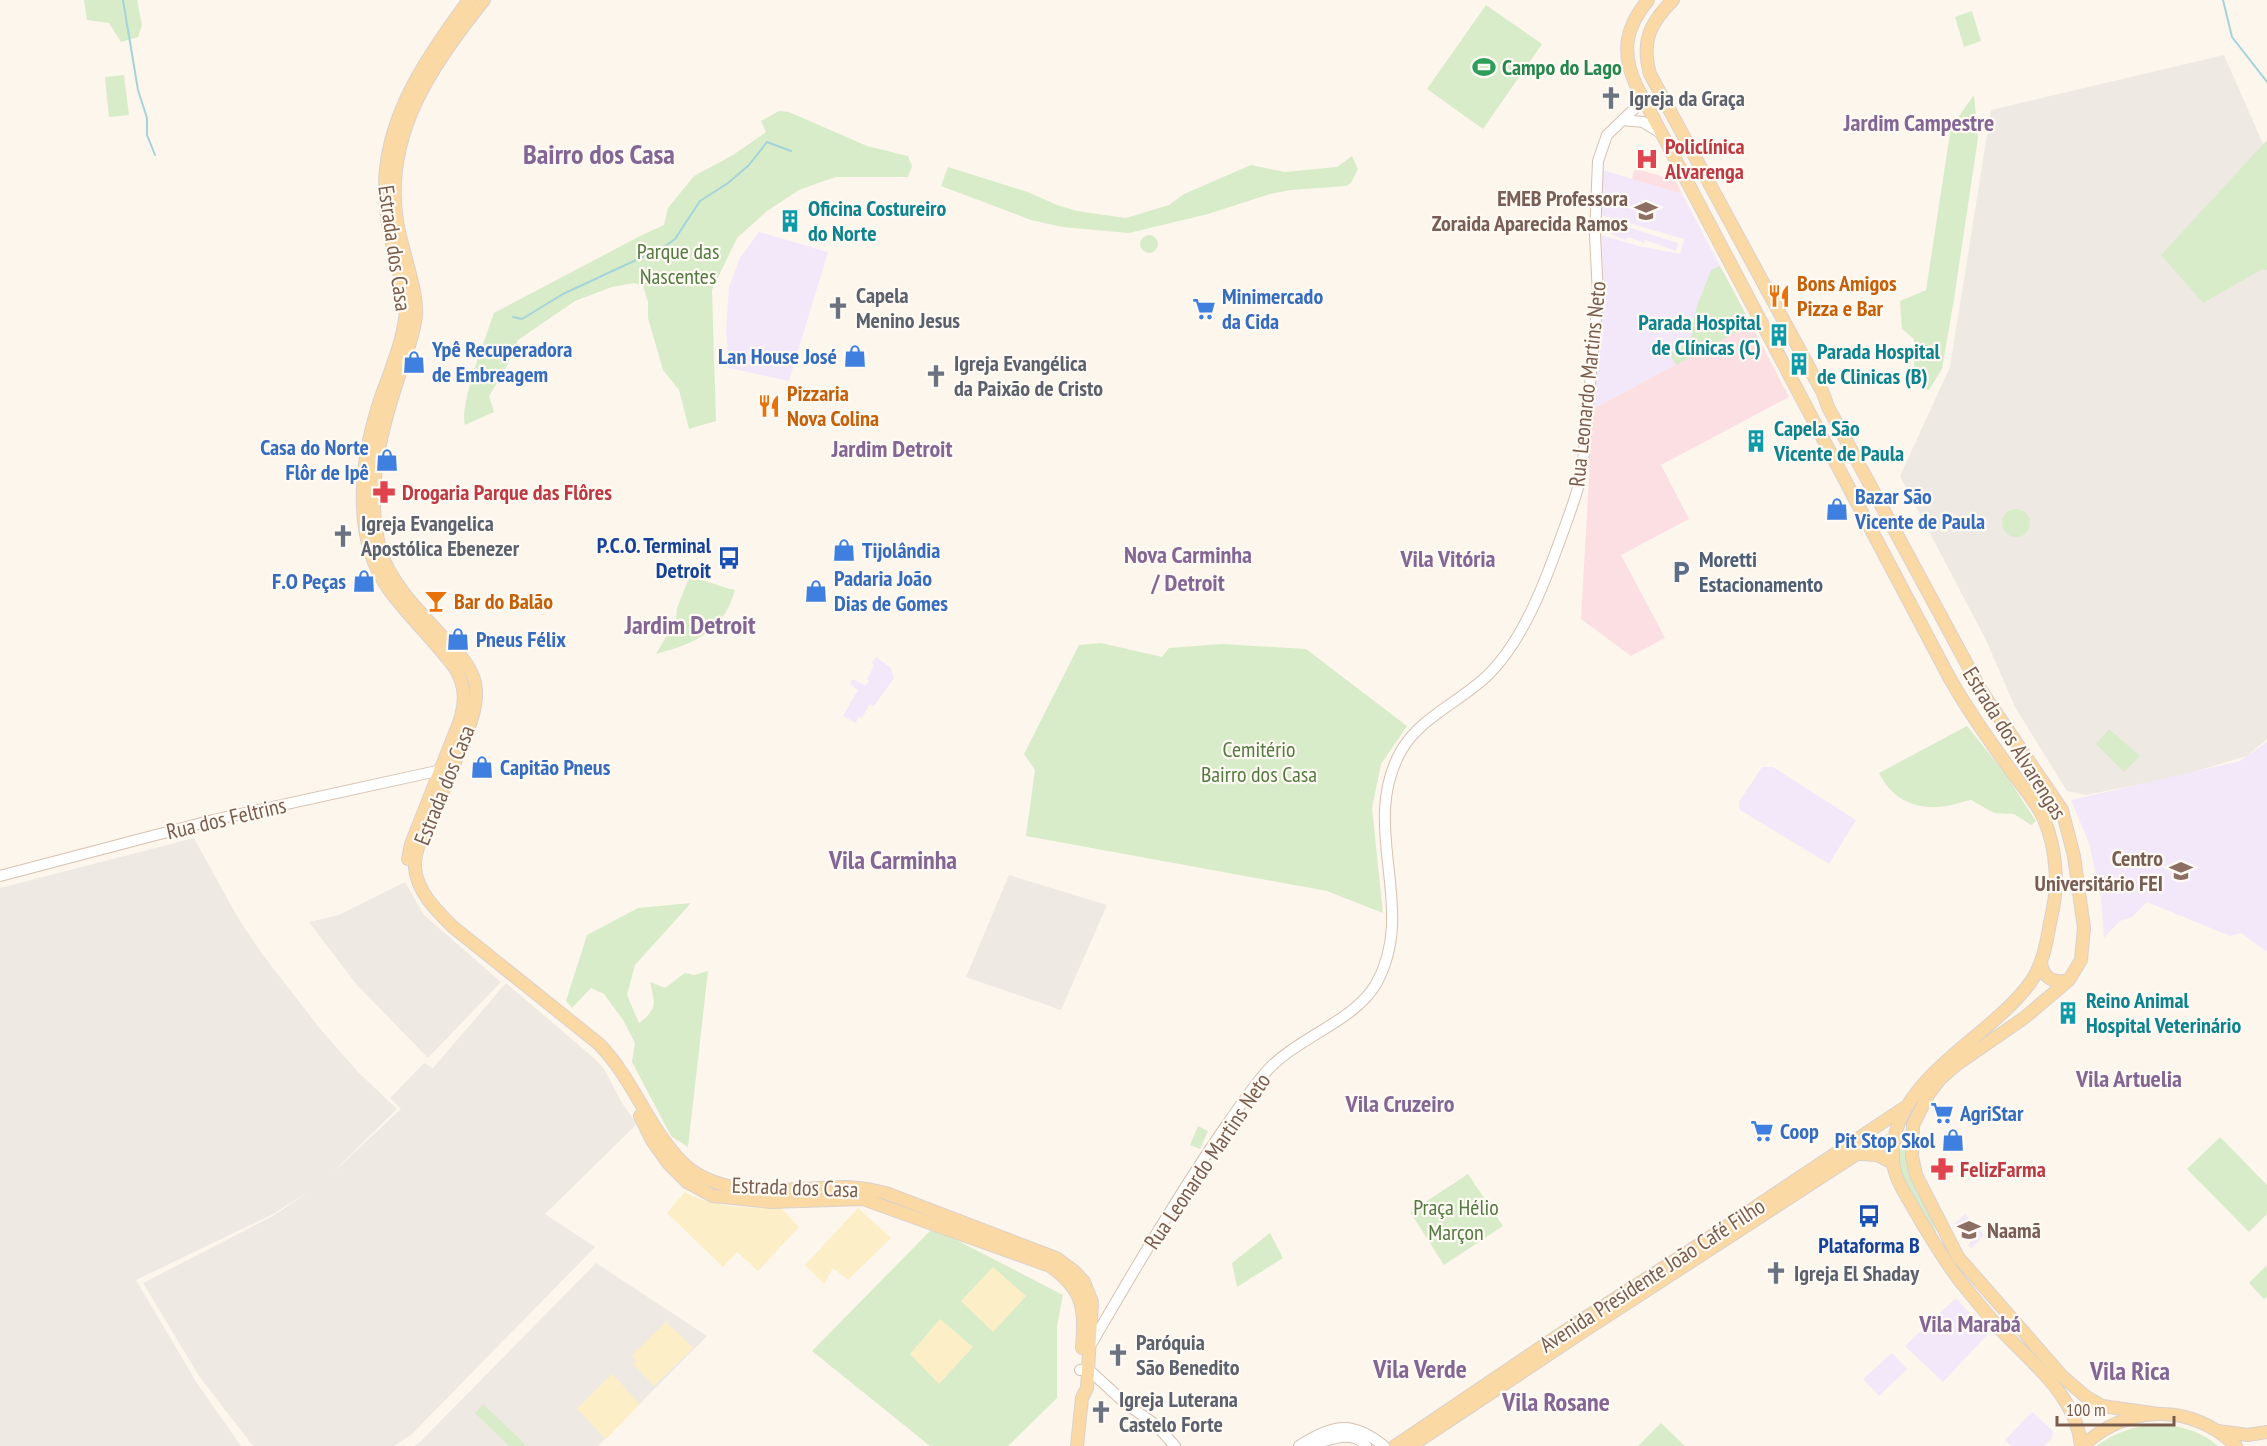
<svg xmlns="http://www.w3.org/2000/svg" width="2267" height="1446" font-family="'PT Sans Narrow',sans-serif">
<rect width="100%" height="100%" fill="#fdf6ec"/>
<path fill="#efe9e4" d="M2224 55 2267 153V739L2247 756 2180 776 2086 795 2067 791 2015 707 1986 640 1900 476 1950 367 1991 110Z
M194 838 238 918 263 955 321 1030 358 1072 397 1109 326 1179 401 1109 390 1098 424 1063 433 1068 506 983 595 1059 604 1069 622 1103 637 1124 545 1214 595 1247 411 1435 394 1446H253L199 1376 143 1283 273 1216 310 1191 273 1214 136 1280 197 1383 241 1446H0V888Z
M1009 875 1107 905 1061 1010 966 977Z
M405 882 424 915 501 982 428 1058 356 984 309 922 339 915Z
M596 1263 707 1336 598 1446H414L420 1442Z"/>
<path fill="#f3e8fa" d="M1603 170 1682 194 1751 324 1593 409 1604 288 1601 235 1638 246 1680 254 1684 239 1601 215Z
M1615 223 1678 243 1676 251 1645 240 1644 243 1628 237 1625 240 1611 234Z
M759 232 828 252 789 381 729 368 726 331 729 287 740 258Z
M876 657 891 668 894 678 874 706 870 704 862 718 858 717 856 723 843 716 858 690 850 684 853 679 865 686 869 681 867 679 874 666 872 663Z
M2267 742V952L2241 933 2230 936 2147 902 2132 917 2120 921 2104 938 2101 898 2089 843 2071 800 2240 761Z
M1762 767H1773L1856 820 1829 864 1740 810 1739 802Z
M1965 1214 1984 1235 1971 1249 1968 1245 1971 1241 1954 1224Z
M1956 1298 1988 1334 1943 1382 1905 1346Z
M1892 1353 1907 1369 1879 1396 1863 1379Z
M2032 1412 2053 1431 2052 1438 2044 1446H2011L2005 1440Z"/>
<path fill="#fbdfe3" d="M1635 168 1676 181 1682 194 1632 179Z
M1751 324 1789 397 1661 465 1689 519 1621 555 1665 638 1631 656 1581 619 1593 409Z"/>
<path fill="#d8ecc9" d="M84 0H137L142 25 138 37 121 42 109 23 87 20Z
M1486 5 1542 44 1483 129 1427 89Z
M1972 11 1981 41 1964 47 1955 17Z
M124 75 129 115 109 117 105 77Z
M1974 95 1978 138 1954 299 1942 369 1929 390 1914 384V339L1902 329 1900 301 1926 290 1951 127Z
M779 111 789 112 867 146 908 156 912 166 908 177H836L818 183 799 190 767 211 737 238 712 290 716 421 689 429 679 390 663 370 648 318V302L643 286 634 283 612 287 575 301 518 340 507 366 489 396 494 412 465 425C459 404 486 337 494 313L642 235 664 225 668 208 694 176 733 155 766 132 761 121Z
M2267 140V270H2261L2203 303 2161 255Z
M1352 156 1358 169 1351 183 1346 186 1290 190 1270 194 1208 214 1129 233 1062 227 1031 220 941 186 948 167 1028 192 1057 205 1077 211 1126 218 1169 205 1184 194 1251 165 1285 172 1337 167Z
M1140 244a9 9 0 1 1 18 0a9 9 0 1 1-18 0Z
M1720 266 1751 324 1676 365 1669 353C1701 339 1688 334 1697 307 1701 295 1706 283 1711 270Z
M2002 523a14 14 0 1 1 28 0a14 14 0 1 1-28 0Z
M689 578C706 579 719 587 735 590 724 631 694 644 656 654L676 620 677 608Z
M1101 643 1162 657 1169 648 1222 644 1306 649 1407 726 1381 764 1372 808 1383 913 1327 891 1026 836 1035 770 1024 754 1079 645Z
M1967 726 2004 772 2036 821 2031 825 2014 814 1994 813 1971 800C1964 801 1959 803 1952 805 1921 812 1893 802 1879 773Z
M2109 729 2140 756 2124 772 2096 744Z
M691 903 635 965 627 995 639 1023C658 1009 655 1003 650 982L665 988 685 973 694 975 708 971 688 1147 671 1136 632 1062 635 1043 623 1020 604 994 591 988 572 1008 566 1001 587 935 638 908Z
M1198 1126 1208 1131 1200 1149 1190 1145Z
M2220 1137 2267 1185V1214L2249 1232 2187 1169Z
M1906 1147C1910 1181 1928 1201 1936 1232L1933 1234 1898 1172 1896 1151Z
M1468 1174 1503 1226 1444 1265 1410 1212Z
M933 1228 1063 1295 1057 1326V1398L1008 1446H930L812 1351Z
M1270 1233 1283 1258 1237 1287 1232 1263Z
M2267 1265V1297L2264 1299 2249 1283Z
M483 1404 527 1446H509L475 1413Z
M1661 1423 1685 1446H1638Z
M2154 1424C2178 1425 2200 1430 2218 1446H2096C2115 1433 2132 1427 2154 1424Z"/>
<path fill="#fcefc7" d="M685 1192C715 1209 747 1207 781 1208L799 1227 758 1271 737 1252 723 1267 667 1213Z
M858 1208 891 1238 848 1280 833 1268 824 1284 805 1265Z
M993 1267 1026 1296 993 1332 961 1301Z
M940 1319 973 1347 939 1384 910 1354Z
M666 1322 693 1348 654 1386 633 1364 636 1361 632 1355Z
M612 1374 640 1404 606 1439 577 1409Z"/>
<g fill="none" stroke-linecap="round" stroke-linejoin="round">
<path stroke="#a5d3da" stroke-width="2" d="M123 0 138 90 147 118V135L155 155
M2223 0 2232 37 2267 82
M513 317 522 319 563 294 664 247 675 239 700 201 728 183 749 165 767 142 791 151"/>
<g stroke="#d6c0b0" stroke-width="12">
<path id="secondary" d="M1623 120 1643 122 1659 132
M0 876 213 820 446 769
M1090 1346C1132 1274 1174 1202 1221 1133 1235 1113 1249 1092 1265 1073 1295 1038 1354 1022 1376 984 1419 907 1358 828 1401 751 1420 717 1462 701 1489 674 1525 638 1547 577 1564 529 1572 507 1580 486 1583 463L1598 295 1595 235 1598 161 1607 135 1633 110 1641 96
M1080 1370 1088 1369 1125 1403 1156 1425 1175 1446
M1310 1445C1328 1441 1352 1428 1366 1446
M1299 1446C1333 1424 1352 1420 1384 1446"/>
</g>
<g stroke="#dad1cd" stroke-width="14">
<path id="primary" d="M484 0C433 63 383 135 397 221 401 248 418 291 416 315 414 337 404 359 398 379 380 434 365 491 380 549 390 583 418 610 442 636 456 651 475 668 476 690 477 707 470 725 464 740 455 762 446 784 437 806 428 824 414 847 415 868 417 892 437 911 453 927L599 1044C633 1079 647 1125 680 1160 720 1203 794 1187 846 1187 860 1187 873 1190 886 1193L1056 1258 1075 1272 1084 1282 1092 1302 1087 1388 1082 1398 1077 1446
M1648 0C1625 28 1621 52 1636 85L1949 677C1967 709 1988 739 2010 769 2021 785 2036 801 2044 819 2057 850 2059 886 2051 918 2047 939 2044 962 2032 980 1993 1038 1887 1080 1893 1161 1894 1179 1907 1196 1915 1211 1929 1235 1943 1259 1960 1281 1974 1298 1987 1315 2002 1331 2033 1364 2077 1397 2081 1446
M1673 0C1650 23 1641 41 1650 74L1823 393 1828 407 1982 692 2062 810 2074 856 2084 928 2081 960 2069 980 2024 1018 1956 1065 1940 1079 1928 1095 1913 1125 1912 1156 1916 1175 1958 1257 2062 1376 2085 1396 2102 1406 2159 1414
M408 859 411 844 459 723C466 702 466 687 455 668 435 641 410 618 390 591 351 538 360 463 379 403 390 370 408 333 406 298 397 263 385 226 385 190 384 117 428 56 469 0
M2041 961C2042 978 2054 984 2069 980
M640 1116 653 1142 668 1163 687 1182 713 1196 771 1202 863 1199 1050 1266C1084 1290 1085 1308 1082 1348
M1861 1154 1877 1155 1893 1163
M2218 1431 2248 1435 2267 1432
M1395 1446 1577 1323 1685 1254 1904 1108
M1411 1446 1584 1331 1857 1154 1899 1137
M2083 1446C2126 1404 2193 1403 2236 1446"/>
</g>
<use href="#secondary" stroke="#fff" stroke-width="10"/>
<use href="#primary" stroke="#fbd9a5" stroke-width="12"/>
</g>
<defs>
<g id="stadium-bare" transform="scale(1.8)"><path d="M0-5a6.5 5 0 1 0 0 10a6.5 5 0 1 0 0-10ZM-3.5-1.8h7v3.6h-7Z" fill="#2e9e5b" stroke="#fffaf3" stroke-width="2.5" paint-order="stroke"/></g>
<g id="church-bare" transform="scale(1.8)"><path d="M-1.2-6h2.4v3.5h3.3v2.4h-3.3V6h-2.4V-.1h-3.3v-2.4h3.3Z" fill="#6b7280" stroke="#fffaf3" stroke-width="2.5" paint-order="stroke"/></g>
<g id="hospital-bare" transform="scale(1.8)"><path d="M-5-5h3v3.5h4V-5h3V5h-3V1.5h-4V5h-3Z" fill="#e0444e" stroke="#fffaf3" stroke-width="2.5" paint-order="stroke"/></g>
<g id="school-bare" transform="scale(1.8)"><path d="M0-5L7-2L0 1L-7-2ZM-4 1L0 2.5L4 1V4Q0 6-4 4Z" fill="#8d6e63" stroke="#fffaf3" stroke-width="2.5" paint-order="stroke"/></g>
<g id="building-bare" transform="scale(1.8)"><path d="M-4-6H4V6H1V3H-1V6H-4ZM-2.5-4.3h1.7v1.8h-1.7ZM.8-4.3h1.7v1.8H.8ZM-2.5-1h1.7V.8h-1.7ZM.8-1h1.7V.8H.8Z" fill="#0f9aa8" stroke="#fffaf3" stroke-width="2.5" paint-order="stroke"/></g>
<g id="restaurant-bare" transform="scale(1.8)"><path d="M-5-6h1v4h1v-4h1v4h1v-4h1v5L-1.5 .5V6h-2V.5L-5-1ZM5-6V6H3V1.5H1.5Q1.5-4 5-6Z" fill="#e8710a" stroke="#fffaf3" stroke-width="2.5" paint-order="stroke"/></g>
<g id="supermarket-bare" transform="scale(1.8)"><path d="M-6-5.5h2.5l.6 2H6L4.5 2H-2.5L-4.4-4H-6ZM-1.5 3.2a1.3 1.3 0 1 0 .1 0ZM3 3.2a1.3 1.3 0 1 0 .1 0Z" fill="#3f7fe0" stroke="#fffaf3" stroke-width="2.5" paint-order="stroke"/></g>
<g id="shop-bare" transform="scale(1.8)"><path d="M-5-2.5h2.3a2.7 3.5 0 0 1 5.4 0H5L5.5 6h-11ZM-1.5-2.5h3a1.5 2.3 0 0 0-3 0Z" fill="#3f7fe0" stroke="#fffaf3" stroke-width="2.5" paint-order="stroke"/></g>
<g id="pharmacy-bare" transform="scale(1.8)"><path d="M-2-6h4v4h4v4h-4v4h-4v-4h-4v-4h4Z" fill="#e0444e" stroke="#fffaf3" stroke-width="2.5" paint-order="stroke"/></g>
<g id="bus-bare" transform="scale(1.8)"><path d="M-5-6H5V4H4V6H2V4H-2V6H-4V4H-5ZM-3.5-4V0h7V-4ZM-3.5 1.2v1.5H-2V1.2ZM2 1.2v1.5H3.5V1.2Z" fill="#1a4fb4" stroke="#fffaf3" stroke-width="2.5" paint-order="stroke"/></g>
<g id="parking-bare" transform="scale(1.8)"><path d="M-3.5-5.5H1a3.5 3.5 0 0 1 0 7H-1V5.5H-3.5ZM-1-3.4V-.6H.8a1.4 1.4 0 0 0 0-2.8Z" fill="#5c6f8a" stroke="#fffaf3" stroke-width="2.5" paint-order="stroke"/></g>
<g id="bar-bare" transform="scale(1.8)"><path d="M-6-5H6L.8 .8V4.5H3.5V6h-7V4.5H-.8V.8Z" fill="#e8710a" stroke="#fffaf3" stroke-width="2.5" paint-order="stroke"/></g>
<g id="university-bare" transform="scale(1.8)"><path d="M0-5L7-2L0 1L-7-2ZM-4 1L0 2.5L4 1V4Q0 6-4 4Z" fill="#8d6e63" stroke="#fffaf3" stroke-width="2.5" paint-order="stroke"/></g>
</defs>
<g fill-rule="evenodd">
<use href="#stadium-bare" x="1484" y="67"/>
<use href="#church-bare" x="1611" y="98"/>
<use href="#hospital-bare" x="1647" y="159"/>
<use href="#school-bare" x="1646" y="211"/>
<use href="#building-bare" x="790" y="221"/>
<use href="#restaurant-bare" x="1779" y="296"/>
<use href="#church-bare" x="838" y="308"/>
<use href="#supermarket-bare" x="1204" y="309"/>
<use href="#building-bare" x="1779" y="335"/>
<use href="#shop-bare" x="855" y="356"/>
<use href="#shop-bare" x="414" y="362"/>
<use href="#building-bare" x="1799" y="364"/>
<use href="#church-bare" x="936" y="376"/>
<use href="#restaurant-bare" x="769" y="406"/>
<use href="#building-bare" x="1756" y="441"/>
<use href="#shop-bare" x="387" y="460"/>
<use href="#pharmacy-bare" x="384" y="492"/>
<use href="#shop-bare" x="1837" y="509"/>
<use href="#church-bare" x="343" y="536"/>
<use href="#shop-bare" x="844" y="550"/>
<use href="#bus-bare" x="729" y="558"/>
<use href="#parking-bare" x="1681" y="572"/>
<use href="#shop-bare" x="364" y="581"/>
<use href="#shop-bare" x="816" y="591"/>
<use href="#bar-bare" x="436" y="601"/>
<use href="#shop-bare" x="458" y="639"/>
<use href="#shop-bare" x="482" y="767"/>
<use href="#university-bare" x="2181" y="871"/>
<use href="#building-bare" x="2068" y="1013"/>
<use href="#supermarket-bare" x="1942" y="1113"/>
<use href="#supermarket-bare" x="1762" y="1131"/>
<use href="#shop-bare" x="1953" y="1140"/>
<use href="#pharmacy-bare" x="1942" y="1169"/>
<use href="#bus-bare" x="1869" y="1216"/>
<use href="#school-bare" x="1969" y="1230"/>
<use href="#church-bare" x="1776" y="1273"/>
<use href="#church-bare" x="1118" y="1355"/>
<use href="#church-bare" x="1101" y="1412"/>
</g>
<g text-anchor="middle" dominant-baseline="central" stroke-width="4.5" stroke-linejoin="round" paint-order="stroke">
<g font-size="22" font-weight="bold" fill="#27864d" stroke="#fffaf3" text-anchor="start">
<text x="1502" y="67">Campo do Lago</text>
</g>
<g font-size="22" font-weight="bold" fill="#5b616d" stroke="#fffaf3" text-anchor="start">
<text x="1629" y="98">Igreja da Graça</text>
<text x="856" y="295">Capela<tspan x="856" dy="25">Menino Jesus</tspan></text>
<text x="954" y="363">Igreja Evangélica<tspan x="954" dy="25">da Paixão de Cristo</tspan></text>
<text x="361" y="523">Igreja Evangelica<tspan x="361" dy="25">Apostólica Ebenezer</tspan></text>
<text x="1794" y="1273">Igreja El Shaday</text>
<text x="1136" y="1342">Paróquia<tspan x="1136" dy="25">São Benedito</tspan></text>
<text x="1119" y="1399">Igreja Luterana<tspan x="1119" dy="25">Castelo Forte</tspan></text>
</g>
<g font-size="22" font-weight="bold" fill="#be3a42" stroke="#fffaf3" text-anchor="start">
<text x="1665" y="146">Policlínica<tspan x="1665" dy="25">Alvarenga</tspan></text>
<text x="402" y="492">Drogaria Parque das Flôres</text>
<text x="1960" y="1169">FelizFarma</text>
</g>
<g font-size="22" font-weight="bold" fill="#785e54" stroke="#fffaf3" text-anchor="end">
<text x="1628" y="198">EMEB Professora<tspan x="1628" dy="25">Zoraida Aparecida Ramos</tspan></text>
<text x="2163" y="858">Centro<tspan x="2163" dy="25">Universitário FEI</tspan></text>
<text x="1987" y="1230" text-anchor="start">Naamã</text>
</g>
<g font-size="22" font-weight="bold" fill="#0d838f" stroke="#fffaf3" text-anchor="start">
<text x="808" y="208">Oficina Costureiro<tspan x="808" dy="25">do Norte</tspan></text>
<text x="1761" y="322" text-anchor="end">Parada Hospital<tspan x="1761" dy="25">de Clínicas (C)</tspan></text>
<text x="1817" y="351">Parada Hospital<tspan x="1817" dy="25">de Clinicas (B)</tspan></text>
<text x="1774" y="428">Capela São<tspan x="1774" dy="25">Vicente de Paula</tspan></text>
<text x="2086" y="1000">Reino Animal<tspan x="2086" dy="25">Hospital Veterinário</tspan></text>
</g>
<g font-size="22" fill="#7a5c4d" stroke="#fffaf3">
<text transform="translate(395 248) rotate(82)">Estrada dos Casa</text>
<text transform="translate(1587 384) rotate(-84)">Rua Leonardo Martins Neto</text>
<text transform="translate(2015 743) rotate(58)">Estrada dos Alvarengas</text>
<text transform="translate(444 785) rotate(-68)">Estrada dos Casa</text>
<text transform="translate(226 818) rotate(-13)">Rua dos Feltrins</text>
<text transform="translate(1207 1161) rotate(-56)">Rua Leonardo Martins Neto</text>
<text transform="translate(795 1187) rotate(2)">Estrada dos Casa</text>
<text transform="translate(1652 1275) rotate(-33)">Avenida Presidente João Café Filho</text>
</g>
<g font-size="22" fill="#537a41" stroke="#fffaf3">
<text x="678" y="251">Parque das<tspan x="678" dy="25">Nascentes</tspan></text>
<text x="1259" y="749">Cemitério<tspan x="1259" dy="25">Bairro dos Casa</tspan></text>
<text x="1456" y="1207">Praça Hélio<tspan x="1456" dy="25">Marçon</tspan></text>
</g>
<g font-size="22" font-weight="bold" fill="#c56008" stroke="#fffaf3" text-anchor="start">
<text x="1797" y="283">Bons Amigos<tspan x="1797" dy="25">Pizza e Bar</tspan></text>
<text x="787" y="393">Pizzaria<tspan x="787" dy="25">Nova Colina</tspan></text>
<text x="454" y="601">Bar do Balão</text>
</g>
<g font-size="22" font-weight="bold" fill="#366cbe" stroke="#fffaf3" text-anchor="start">
<text x="1222" y="296">Minimercado<tspan x="1222" dy="25">da Cida</tspan></text>
<text x="432" y="349">Ypê Recuperadora<tspan x="432" dy="25">de Embreagem</tspan></text>
<text x="837" y="356" text-anchor="end">Lan House José</text>
<text x="369" y="447" text-anchor="end">Casa do Norte<tspan x="369" dy="25">Flôr de Ipê</tspan></text>
<text x="1855" y="496">Bazar São<tspan x="1855" dy="25">Vicente de Paula</tspan></text>
<text x="862" y="550">Tijolândia</text>
<text x="834" y="578">Padaria João<tspan x="834" dy="25">Dias de Gomes</tspan></text>
<text x="346" y="581" text-anchor="end">F.O Peças</text>
<text x="476" y="639">Pneus Félix</text>
<text x="500" y="767">Capitão Pneus</text>
<text x="1960" y="1113">AgriStar</text>
<text x="1780" y="1131">Coop</text>
<text x="1935" y="1140" text-anchor="end">Pit Stop Skol</text>
</g>
<g font-size="22" font-weight="bold" fill="#164399" stroke="#fffaf3" text-anchor="end">
<text x="711" y="545">P.C.O. Terminal<tspan x="711" dy="25">Detroit</tspan></text>
<text x="1869" y="1245" text-anchor="middle">Plataforma B</text>
</g>
<g font-size="22" font-weight="bold" fill="#4e5e75" stroke="#fffaf3" text-anchor="start">
<text x="1699" y="559">Moretti<tspan x="1699" dy="25">Estacionamento</tspan></text>
</g>
<g font-size="24" font-weight="bold" fill="#846695" stroke="#fffaf3">
<text x="1919" y="122">Jardim Campestre</text>
<text x="892" y="448">Jardim Detroit</text>
<text x="1188" y="554">Nova Carminha<tspan x="1188" dy="28">/ Detroit</tspan></text>
<text x="1448" y="558">Vila Vitória</text>
<text x="2129" y="1078">Vila Artuelia</text>
<text x="1400" y="1103">Vila Cruzeiro</text>
<text x="1970" y="1323">Vila Marabá</text>
</g>
<g font-size="26" font-weight="bold" fill="#846695" stroke="#fffaf3">
<text x="690" y="624">Jardim Detroit</text>
<text x="893" y="859">Vila Carminha</text>
<text x="1420" y="1368">Vila Verde</text>
<text x="2130" y="1370">Vila Rica</text>
<text x="1556" y="1401">Vila Rosane</text>
</g>
<g font-size="28" font-weight="bold" fill="#846695" stroke="#fffaf3">
<text x="599" y="153">Bairro dos Casa</text>
</g>
</g>
<path d="M2057 1416v9h117v-9" fill="none" stroke="#7a5c4d" stroke-width="3"/>
<text x="2066" y="1416" font-size="18" fill="#7a5c4d" stroke="#fffaf3" stroke-width="4.5" paint-order="stroke">100 m</text>
</svg>
